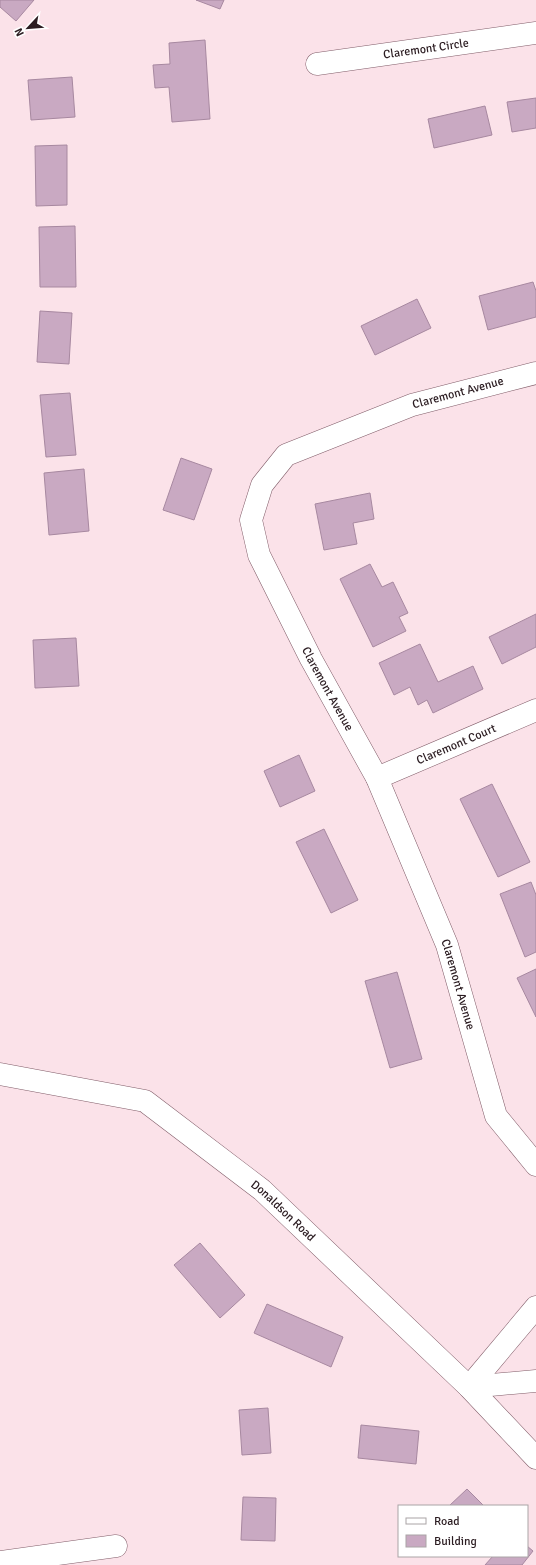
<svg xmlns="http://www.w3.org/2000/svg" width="536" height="1565" font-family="Signika,sans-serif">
<rect width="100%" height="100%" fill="#fbe2e9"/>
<path fill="#c9a9c2" stroke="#a788a0" d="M0 0H34L16 21 0 7Z
M196 0H224L220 9Z
M205 40 210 119 172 122 169 87 155 88 153 65 170 64 169 43Z
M72 77 75 117 31 120 28 80Z
M536 98V128L512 132 507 102Z
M485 106 492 135 434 148 428 119Z
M67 145V205L36 206 35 146Z
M75 226 76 287H40L39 227Z
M533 282 536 291V317L488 330 479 296Z
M417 299 431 328 375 355 361 326Z
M40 311 72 313 69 364 37 362Z
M70 393 76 455 46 457 40 395Z
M181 458 212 469 194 520 163 510Z
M84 469 89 531 49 535 44 473Z
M370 493 374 519 353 523 357 544 324 550 315 504Z
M370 564 382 587 393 582 408 613 399 617 406 631 373 647 340 579Z
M536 614V647L502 664 489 637Z
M76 638 79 686 35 688 33 640Z
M420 644 438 682 473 666 483 689 433 713 427 700 418 705 410 687 394 695 379 663Z
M299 755 315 791 280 807 264 771Z
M492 784 530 862 498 877 460 799Z
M324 829 358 900 331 913 296 842Z
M531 882 536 895V952L525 957 500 894Z
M536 969V1017L517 978Z
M397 972 422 1059 390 1068 365 981Z
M200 1243 245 1295 220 1318 174 1265Z
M267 1304 343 1337 331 1367 254 1333Z
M268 1408 271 1453 242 1455 239 1410Z
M361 1425 419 1431 416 1464 358 1458Z
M467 1489 484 1506H449Z
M243 1497 276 1498 275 1541 241 1540Z
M527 1546 533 1551 522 1565H485L493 1556H527Z"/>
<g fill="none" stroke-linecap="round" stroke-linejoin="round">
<g stroke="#815d69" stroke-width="23">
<g id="minor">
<path id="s1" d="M317 64 536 33"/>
<path id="s2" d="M536 373 412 405 286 455 262 485 251 520 259 555 311 659 377 778 447 945 496 1116 536 1165"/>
<path id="s3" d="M377 778 536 710"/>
<path id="s4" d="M0 1074 145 1101 262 1190 469 1387 536 1381"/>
<path d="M536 1307 469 1387 536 1458"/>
<path d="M0 1562 116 1546"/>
</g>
</g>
<use href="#minor" stroke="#fff" stroke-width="22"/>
</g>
<g text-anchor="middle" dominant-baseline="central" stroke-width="3" stroke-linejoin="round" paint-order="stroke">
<g font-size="12" fill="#2b1c21" stroke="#fff">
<text stroke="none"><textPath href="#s1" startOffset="110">Claremont Circle</textPath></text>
<text transform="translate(458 393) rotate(-15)">Claremont Avenue</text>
<text stroke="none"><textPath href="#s2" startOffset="525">Claremont Avenue</textPath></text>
<text stroke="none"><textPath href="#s3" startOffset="86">Claremont Court</textPath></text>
<text stroke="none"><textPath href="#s2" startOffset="849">Claremont Avenue</textPath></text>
<text stroke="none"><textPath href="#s4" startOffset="324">Donaldson Road</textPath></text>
</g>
</g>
<rect x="398" y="1505" width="130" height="52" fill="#ffffff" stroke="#aaa4a6"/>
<rect x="406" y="1518" width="20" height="6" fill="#ffffff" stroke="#aaa4a6"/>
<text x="434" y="1525" font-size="12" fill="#2b1c21">Road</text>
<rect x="406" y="1535" width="20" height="12" fill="#c9a9c2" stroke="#aaa4a6"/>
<text x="434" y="1545" font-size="12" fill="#2b1c21">Building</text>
<g transform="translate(28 28) rotate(244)" stroke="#ffffff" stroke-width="3" paint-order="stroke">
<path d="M0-3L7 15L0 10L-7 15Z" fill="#2b1c21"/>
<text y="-6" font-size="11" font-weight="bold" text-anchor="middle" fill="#2b1c21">N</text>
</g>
</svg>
